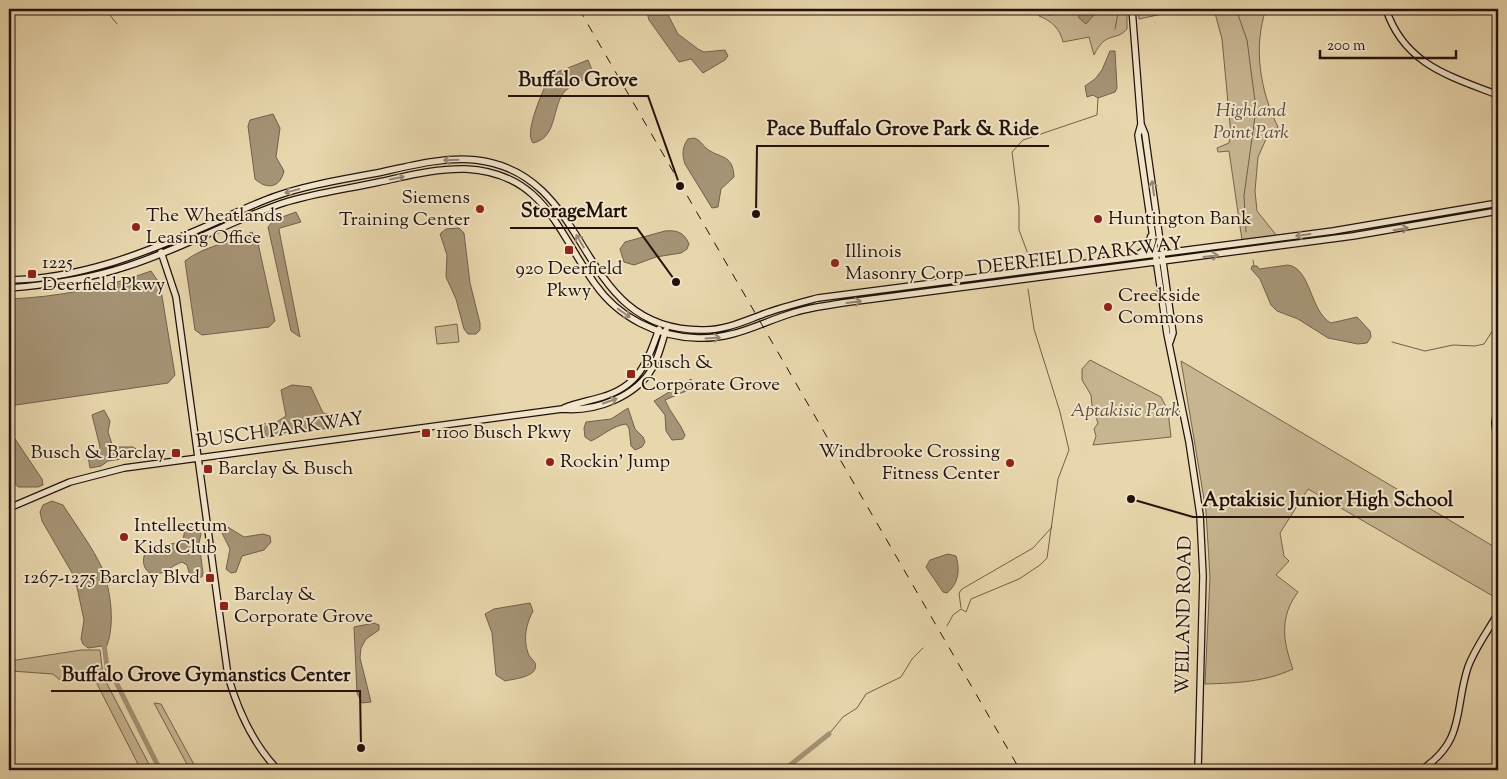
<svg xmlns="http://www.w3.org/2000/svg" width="1507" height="779" font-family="'Sorts Mill Goudy',serif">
<rect width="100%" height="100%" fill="#e8d6ac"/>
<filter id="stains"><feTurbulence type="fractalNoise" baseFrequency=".004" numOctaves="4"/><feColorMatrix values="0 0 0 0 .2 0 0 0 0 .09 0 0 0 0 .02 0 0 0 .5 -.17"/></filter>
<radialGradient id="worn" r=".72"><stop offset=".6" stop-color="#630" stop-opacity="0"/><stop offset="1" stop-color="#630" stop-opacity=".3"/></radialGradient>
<path fill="#c7b591" stroke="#75634e" d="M1064 9H1127V29C1116 42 1106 30 1094 55L1089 37 1063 42C1060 29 1052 21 1039 16L1040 12 1050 15 1064 13Z
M1138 9H1185L1139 19Z
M1205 9H1266C1253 47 1260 91 1278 127L1267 137 1258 157 1255 191 1257 211 1277 236 1242 240 1229 151 1218 152 1217 148 1229 143 1231 135 1222 39 1215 13Z
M457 324 459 342 437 344 435 327Z
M1090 360 1161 397 1168 411 1171 437 1093 445 1096 436 1094 429 1098 423 1092 406 1091 395 1082 380V369Z
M1181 361 1498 549V599L1308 489 1280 533 1284 556 1289 561 1276 575 1298 592C1279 617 1283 642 1293 669 1265 682 1236 683 1205 684L1210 577 1206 511Z
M81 650H100L103 676 152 770H141L92 674 60 680 53 674 11 671 10 661Z
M154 703 161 704 197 770H190Z"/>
<path fill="#a59375" stroke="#715f4b" d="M646 9H665L678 34 698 49 704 52 725 50 728 56 725 60 703 73 691 59 679 62 649 20Z
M1077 9H1099L1086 24 1079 18Z
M1110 51H1115L1117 88 1115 92 1098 98 1093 95 1087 97 1085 86 1095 79 1102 70Z
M588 60 592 70C587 83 569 83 562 95 552 112 556 138 533 143 523 132 545 87 550 75Z
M273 114 280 128 276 157 284 171C280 188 267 190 255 179L248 126 250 120Z
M694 138C700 140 702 144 706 148 719 159 733 153 734 177L721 189 718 207 712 208 685 164C682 155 682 147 688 139Z
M296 212 301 222 280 228 279 230 300 337 291 331 268 227 274 220Z
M459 228 464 233 470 283 480 323V330L476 334H468L464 329 456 299 446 277 447 255 440 234 446 229Z
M665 231C677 230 684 232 689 244L687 249 681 253 656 257 634 265 624 262 620 249 625 242Z
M252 232 258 243 275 321 269 327 202 335 195 330 185 261C204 246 230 243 252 232Z
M1288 265C1311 268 1310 312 1331 323L1357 317 1370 331 1371 337 1367 343 1358 344 1328 338 1298 319 1277 311 1271 305 1260 279 1251 269 1252 266H1257L1259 269Z
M151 271 160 284 175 375 168 383 9 406V299C58 297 105 288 151 271Z
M691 379 693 388 665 400C670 413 680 422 685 435L683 439 672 440 666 431 665 415 654 401Z
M292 385 311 387 323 413 333 415 338 426 333 429 294 428 278 437 264 436 260 424 275 423 286 416 281 390Z
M628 408 635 429 643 437 645 442 642 447 635 450 631 446 629 428 626 424C612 426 604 435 591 441L585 437 584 428 586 422 611 419Z
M104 410 110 421 108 432 113 447H133L136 449 129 458 108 461 101 466 90 468 88 456 98 454 100 447 92 415Z
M9 430 42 479 43 485 38 487H18L9 476Z
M52 501 63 505C75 524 93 548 102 568 111 591 116 627 105 650L102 646 88 648 83 644 81 639 84 620 75 578 42 521 40 512 43 505Z
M189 525H195L201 534 199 543 203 573 202 577 193 578 190 576 187 565 182 562C173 565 165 573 157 574 143 576 139 556 149 549 158 542 172 547 183 540L185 529Z
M226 526 244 537 263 534 270 536 271 542 264 550 242 556 236 572 231 573 226 569 230 549 221 531Z
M948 554 956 556C960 570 959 583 947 593L943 592 926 567 930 560Z
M530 603 533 611C526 624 523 639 528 653 529 657 533 659 535 663 540 677 513 679 505 681L496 675 492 633 485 614 494 609Z
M374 623 379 625V630L366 639 361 648 360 658 371 702 362 703 357 693 354 627Z"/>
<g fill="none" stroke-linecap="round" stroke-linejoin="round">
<path stroke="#715f4b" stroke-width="1" d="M105 9 117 24
M1236 9 1247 40 1256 109 1244 196 1246 232
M1115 29 1118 13 1124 9
M1253 260 1254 266
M1031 262 1019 230V207L1012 152 1023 140 1097 115 1098 98
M1392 342 1425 351 1453 345 1475 346 1484 344 1493 330 1498 328
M961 608 959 593 962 589 1033 548 1052 527
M947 626 953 615 961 609 966 612 971 599 1019 579 1040 565 1047 558 1058 479 1069 450 1060 412 1034 329 1028 289
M829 734 843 717 857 708 866 694 901 677 912 659 923 648"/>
<path stroke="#a59375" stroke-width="5" d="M104 644 108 675 115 680 160 770
M784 770 829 734"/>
<g stroke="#23110b" stroke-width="8">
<path id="secondary" d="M1132 9 1141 124 1145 134 1173 333 1170 342
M1386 9C1404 64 1449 76 1498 95
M1141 124 1138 135 1167 334 1189 442 1200 515 1203 576 1198 770
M161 252 176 297 228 676C238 711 253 744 278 770
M1136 256 1146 249 1151 236
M9 280C80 279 145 253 209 225 231 215 253 204 276 196 310 184 347 179 382 172 413 165 444 157 476 160 597 174 572 332 704 330 725 330 742 322 761 315 779 308 799 303 818 298L1333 231 1498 203
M9 288C49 285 89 279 128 266 181 249 230 221 283 203 314 193 347 189 379 182 407 176 437 168 466 169 544 173 557 231 595 284 618 317 657 337 698 338 736 339 761 322 796 312 811 307 826 306 842 303L1353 236 1498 211
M1498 401 1495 423 1498 449
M564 408C576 403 589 401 602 397 639 386 647 363 659 329
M9 508 70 482 124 468 562 409C596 412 636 397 653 367 659 356 662 342 666 330
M1421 770C1466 741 1454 709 1468 667 1475 648 1488 631 1498 613"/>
</g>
<use href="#secondary" stroke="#f0e4c9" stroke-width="5.5"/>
<path stroke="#23110b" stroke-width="1" stroke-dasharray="9 9" stroke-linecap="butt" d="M579 9 1020 770"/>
</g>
<defs><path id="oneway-shaft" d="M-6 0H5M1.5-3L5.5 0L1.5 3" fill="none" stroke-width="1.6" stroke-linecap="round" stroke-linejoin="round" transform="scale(1.25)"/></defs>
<g stroke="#948574">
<use href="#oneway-shaft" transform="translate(451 160) rotate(178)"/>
<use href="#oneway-shaft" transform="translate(397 178) rotate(-12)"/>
<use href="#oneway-shaft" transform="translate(1153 188) rotate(-98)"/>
<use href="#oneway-shaft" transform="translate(292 191) rotate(165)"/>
<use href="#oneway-shaft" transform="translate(1401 229) rotate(-9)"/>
<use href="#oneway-shaft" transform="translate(1303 235) rotate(172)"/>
<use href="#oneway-shaft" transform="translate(580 241) rotate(-121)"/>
<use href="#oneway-shaft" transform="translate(1211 256) rotate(-7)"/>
<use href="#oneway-shaft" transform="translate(854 302) rotate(-7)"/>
<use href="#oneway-shaft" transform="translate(624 313) rotate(35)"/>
<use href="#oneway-shaft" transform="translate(713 338) rotate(-4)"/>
<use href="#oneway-shaft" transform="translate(610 401) rotate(-19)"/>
</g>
<g fill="#8f2418" stroke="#f0e4c9" stroke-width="2">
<circle cx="480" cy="209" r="5"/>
<circle cx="1098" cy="219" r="5"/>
<circle cx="136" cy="227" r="5"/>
<rect x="564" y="245" width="10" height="10" rx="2.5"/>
<circle cx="835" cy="263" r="5"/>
<rect x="27" y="269" width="10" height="10" rx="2.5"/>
<circle cx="1108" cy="307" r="5"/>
<rect x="626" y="369" width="10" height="10" rx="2.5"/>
<rect x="421" y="428" width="10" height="10" rx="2.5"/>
<rect x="171" y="448" width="10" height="10" rx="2.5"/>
<circle cx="550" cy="462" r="5"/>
<circle cx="1010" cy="463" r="5"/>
<rect x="203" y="464" width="10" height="10" rx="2.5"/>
<circle cx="124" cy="537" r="5"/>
<rect x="205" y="573" width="10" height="10" rx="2.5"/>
<rect x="219" y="601" width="10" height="10" rx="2.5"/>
</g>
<g text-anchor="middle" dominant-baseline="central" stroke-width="4" stroke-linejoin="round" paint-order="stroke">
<g font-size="19" font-style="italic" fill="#5c4a3a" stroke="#f0e4c9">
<text x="1251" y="111">Highland<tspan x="1251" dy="22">Point Park</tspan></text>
<text x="1125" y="411">Aptakisic Park</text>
</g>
<g font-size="19" fill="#23110b" stroke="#f0e4c9" text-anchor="start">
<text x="470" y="198" text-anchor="end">Siemens<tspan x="470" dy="22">Training Center</tspan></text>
<text x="146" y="216">The Wheatlands<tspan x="146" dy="22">Leasing Office</tspan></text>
<text x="1108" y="219">Huntington Bank</text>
<text x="845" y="252">Illinois<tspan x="845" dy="22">Masonry Corp</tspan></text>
<text x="42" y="263">1225<tspan x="42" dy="22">Deerfield Pkwy</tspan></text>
<text x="569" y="269" text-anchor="middle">920 Deerfield<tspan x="569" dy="22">Pkwy</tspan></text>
<text x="1118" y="296">Creekside<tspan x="1118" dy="22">Commons</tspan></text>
<text x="641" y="363">Busch &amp;<tspan x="641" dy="22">Corporate Grove</tspan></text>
<text x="436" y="433">1100 Busch Pkwy</text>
<text x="1000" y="452" text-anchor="end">Windbrooke Crossing<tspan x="1000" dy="22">Fitness Center</tspan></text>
<text x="166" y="453" text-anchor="end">Busch &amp; Barclay</text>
<text x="560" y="462">Rockin' Jump</text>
<text x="218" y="469">Barclay &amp; Busch</text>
<text x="134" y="526">Intellectum<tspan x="134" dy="22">Kids Club</tspan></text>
<text x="200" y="578" text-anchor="end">1267-1275 Barclay Blvd</text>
<text x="234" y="595">Barclay &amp;<tspan x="234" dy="22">Corporate Grove</tspan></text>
</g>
<g font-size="19" fill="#23110b" stroke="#f0e4c9">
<text transform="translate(1080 257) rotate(-7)">DEERFIELD PARKWAY</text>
<text transform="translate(280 431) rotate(-8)">BUSCH PARKWAY</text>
<text transform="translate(1185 615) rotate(-89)">WEILAND ROAD</text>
</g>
</g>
<path fill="none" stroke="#23110b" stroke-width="2" d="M680 186L648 96H508M756 214L757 146H1049M676 282L637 228H510M1131 499L1193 517H1464M361 748L360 691H51"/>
<g fill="#23110b" stroke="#f0e4c9" stroke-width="2">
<circle cx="680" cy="186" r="5"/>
<circle cx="756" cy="214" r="5"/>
<circle cx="676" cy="282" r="5"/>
<circle cx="1131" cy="499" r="5"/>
<circle cx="361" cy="748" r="5"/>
</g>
<g font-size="20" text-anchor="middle" font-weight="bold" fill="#23110b" stroke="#f0e4c9" stroke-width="4" stroke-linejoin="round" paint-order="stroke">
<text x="578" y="86">Buffalo Grove</text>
<text x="903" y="135">Pace Buffalo Grove Park &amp; Ride</text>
<text x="574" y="217">StorageMart</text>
<text x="1328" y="506">Aptakisic Junior High School</text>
<text x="206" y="681">Buffalo Grove Gymanstics Center</text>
</g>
<rect width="1507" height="779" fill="none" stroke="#e8d6ac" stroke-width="30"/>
<rect x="10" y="10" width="1487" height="759" fill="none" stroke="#23110b" stroke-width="2.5"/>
<rect x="15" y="15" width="1477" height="749" fill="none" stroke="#23110b"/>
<path d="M1320 50v8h136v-8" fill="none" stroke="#23110b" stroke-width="2.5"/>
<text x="1327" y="50" font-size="15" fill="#23110b" stroke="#f0e4c9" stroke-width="4" paint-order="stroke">200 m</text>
<rect width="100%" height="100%" filter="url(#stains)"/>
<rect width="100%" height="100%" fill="url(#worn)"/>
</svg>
